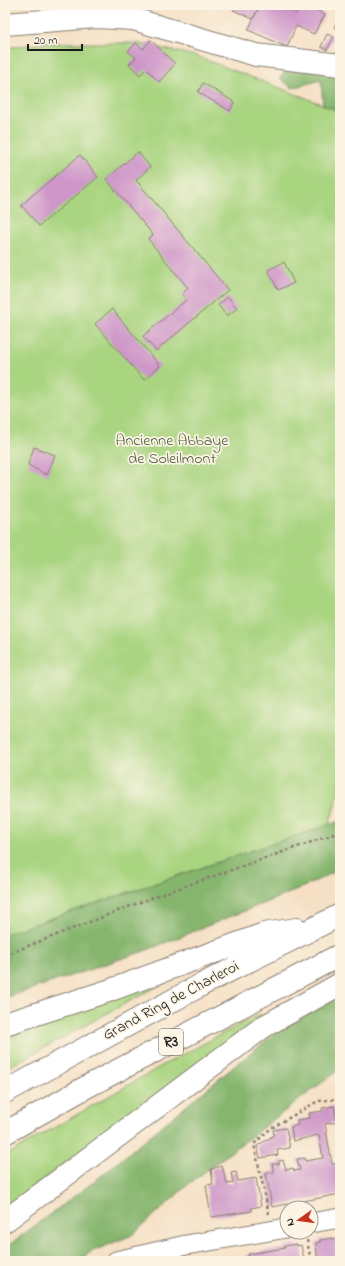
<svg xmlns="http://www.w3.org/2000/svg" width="345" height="1266" font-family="'Indie Flower',sans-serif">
<rect width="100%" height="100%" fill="#fcf5e5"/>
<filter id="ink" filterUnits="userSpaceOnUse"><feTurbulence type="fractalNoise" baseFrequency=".025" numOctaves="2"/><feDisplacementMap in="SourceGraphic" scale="8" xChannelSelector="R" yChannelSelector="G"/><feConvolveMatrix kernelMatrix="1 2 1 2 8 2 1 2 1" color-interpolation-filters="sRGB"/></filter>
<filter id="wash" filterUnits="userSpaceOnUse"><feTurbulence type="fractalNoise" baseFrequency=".012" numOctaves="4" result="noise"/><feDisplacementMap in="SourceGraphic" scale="16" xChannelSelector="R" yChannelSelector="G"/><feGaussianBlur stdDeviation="0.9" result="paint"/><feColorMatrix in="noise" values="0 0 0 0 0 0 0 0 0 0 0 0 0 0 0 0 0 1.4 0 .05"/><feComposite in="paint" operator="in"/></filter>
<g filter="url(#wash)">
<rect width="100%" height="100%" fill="#f5e0c5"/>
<path fill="#a9d480" stroke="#62784e" d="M46 43H137L196 56 340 111V789L329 825 5 934V48Z
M173 974 174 977 5 1069V1037L59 1019Z
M260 1014 262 1016 5 1208V1156L163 1065Z"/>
<path fill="#86b66e" stroke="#516945" d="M289 68 340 71V111L323 105 321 80 292 88 280 78Z
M340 821V867L332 873 297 890 147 950 5 998V934Z
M340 996V1069L190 1183 132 1235 91 1252 78 1261H5V1248L96 1180 275 1033Z"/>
<g id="blocks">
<path fill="#ce96c9" d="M236 5H279L296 14 300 5H308L325 15 314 34 296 26 287 47 248 30 259 7 253 19 233 10Z
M337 21 340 22V30L334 27Z
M327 34 334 37 327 50 321 47Z
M151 40 175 64 159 82 146 69 140 75 129 64 136 58 128 51 136 43 143 49Z
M203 83 234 102 230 111 198 92Z
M138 152 150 167 136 180 228 290 156 351 143 336 186 300 182 294 188 288 148 239 153 235 106 179Z
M80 155 98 177 39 226 21 205Z
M284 262 294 283 278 290 268 270Z
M228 297 237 308 227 316 218 305Z
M112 309 160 366 144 380 95 324Z
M34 447 55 455 47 475 28 465Z
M334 1106 337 1122 325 1124 332 1164 340 1163V1194L272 1207 266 1173 274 1172 272 1164H279V1161L283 1160 286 1170 293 1168 294 1171 300 1170 297 1159 305 1158V1161L323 1158 319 1135 293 1141 291 1127 298 1125 297 1120 310 1118 309 1113 323 1111 322 1108Z
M286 1128 290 1148 277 1150 278 1155 260 1158 257 1146 274 1135 273 1130Z
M222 1166 227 1184 233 1183 231 1173 236 1172 238 1181 256 1178 261 1206 251 1208 252 1211 211 1217 206 1185 213 1184 211 1169Z
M333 1238V1240L340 1238V1261H321L320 1256H317L316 1243 320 1242V1240Z
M297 1244V1246L301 1245 304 1259H301L302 1261H245L244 1257 249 1256 248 1254 285 1248 284 1246Z"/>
</g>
</g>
<g filter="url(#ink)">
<use href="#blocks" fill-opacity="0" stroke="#887e70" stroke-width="1"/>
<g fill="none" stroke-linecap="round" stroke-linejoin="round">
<g stroke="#887e70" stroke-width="21">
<path id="minor" d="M311 1223 340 1218
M116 1261 186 1245 287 1228"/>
</g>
<g stroke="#887e70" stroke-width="24">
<path id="tertiary" d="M5 24 96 17 133 19 256 55 340 65"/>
</g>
<g stroke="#887e70" stroke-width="24">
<path id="motorway" d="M5 1024 108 991 264 934 297 929
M5 1092 201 985 340 915
M5 1133 88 1086 340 955
M5 1221 263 1027 340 984"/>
</g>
<path stroke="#887e70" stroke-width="2.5" stroke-dasharray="3 3" stroke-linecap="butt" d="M5 955 151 898 340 832
M269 1214 254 1144 270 1129 318 1101 340 1099
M307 1240 311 1261"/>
<use href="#minor" stroke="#fff" stroke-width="19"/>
<use href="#tertiary" stroke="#fff" stroke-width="22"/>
<use href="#motorway" stroke="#fff" stroke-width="22"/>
</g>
</g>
<g text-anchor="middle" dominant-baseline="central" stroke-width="3.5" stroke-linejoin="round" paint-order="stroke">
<rect fill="#fcf5e5" stroke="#5f5d58" stroke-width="1" x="159" y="1029" width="24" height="26" rx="3"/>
<g font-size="15" font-weight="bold" fill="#1c1c1c">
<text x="171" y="1042">R3</text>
</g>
<g font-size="16" fill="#4d5c3f" stroke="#fcf5e5">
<text x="172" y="441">Ancienne Abbaye<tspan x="172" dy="18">de Soleilmont</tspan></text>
</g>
<g font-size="16" fill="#1c1c1c" stroke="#fcf5e5">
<text transform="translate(171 1001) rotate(-28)">Grand Ring de Charleroi</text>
</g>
</g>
<rect width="345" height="1266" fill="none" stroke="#fcf5e5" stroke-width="20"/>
<g transform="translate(299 1220) rotate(256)"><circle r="19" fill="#fcf5e5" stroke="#a29e95"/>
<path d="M0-3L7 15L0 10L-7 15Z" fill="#c8321e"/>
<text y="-6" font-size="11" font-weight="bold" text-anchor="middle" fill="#1c1c1c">N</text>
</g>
<path d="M28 44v6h54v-6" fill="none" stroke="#1c1c1c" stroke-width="2"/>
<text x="34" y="44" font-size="12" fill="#1c1c1c" stroke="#fcf5e5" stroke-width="3" paint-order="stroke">20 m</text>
</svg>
